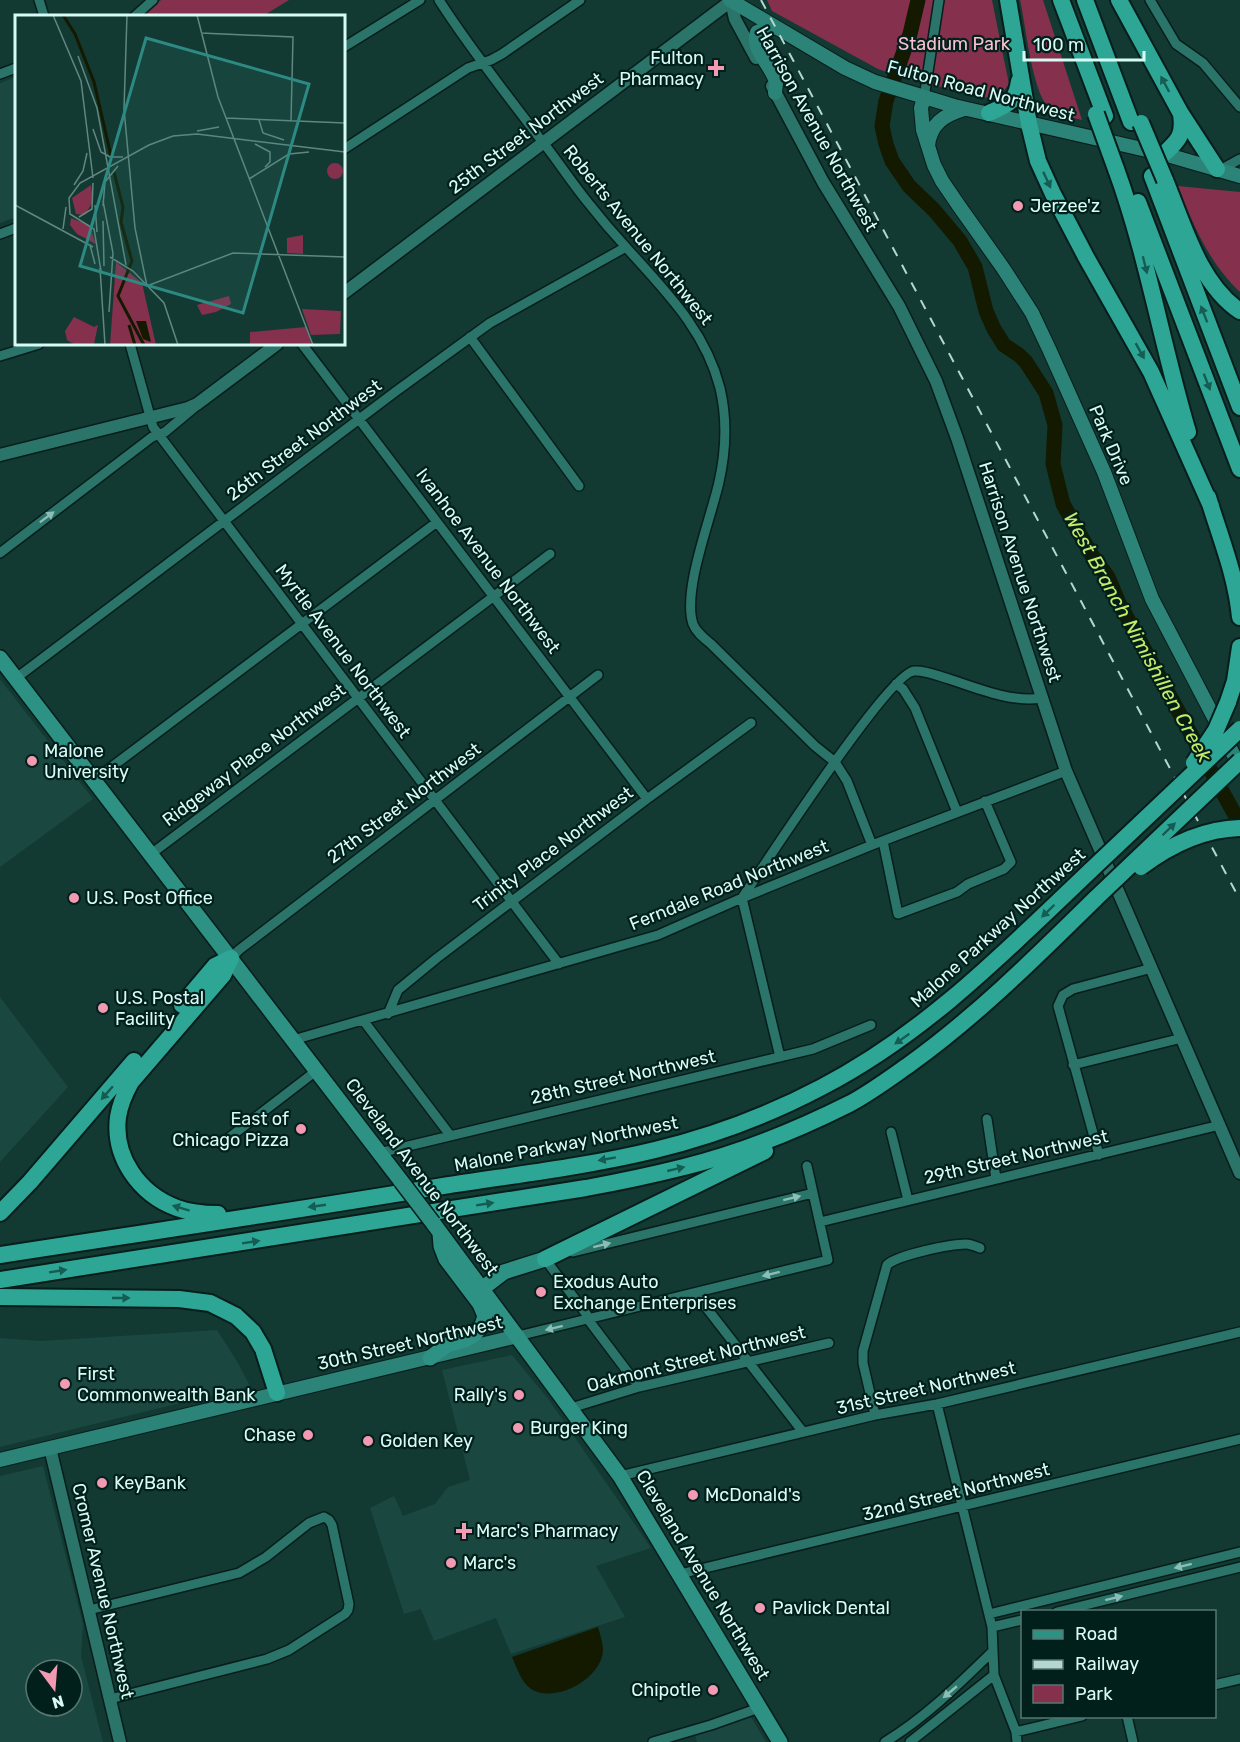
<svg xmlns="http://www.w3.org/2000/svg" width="1240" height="1742" font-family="Rubik,sans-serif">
<rect width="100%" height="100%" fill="#133933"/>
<path fill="#1b4741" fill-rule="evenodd" d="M16 77V217L0 223V83Z
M0 679 93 799 0 867Z
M0 997 68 1087 0 1162Z
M217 1330 238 1363 250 1386 0 1447V1338L40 1341Z
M512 1355 549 1400 651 1548 596 1566 625 1617 511 1654 496 1618 434 1641 421 1609 404 1614 370 1508 394 1496 403 1516 435 1504 448 1487 470 1480 442 1370Z
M43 1466 83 1624 81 1656 103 1742H0V1476ZM36 1670H72V1706H36Z
M751 1717 766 1742H697L695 1734Z"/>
<path fill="#85304d" d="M161 0H289L263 16H143Z
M767 0H992L1009 84 997 100 906 79 878 69 772 11Z
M1020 0H1043L1082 120C1072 117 1058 116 1051 110 1032 95 1026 26 1020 0Z
M1178 186 1240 192V292C1209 263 1193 225 1178 186Z"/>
<path fill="#131a00" d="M598 1627C600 1634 603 1643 603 1650 602 1679 555 1704 531 1689 521 1682 517 1668 512 1657Z"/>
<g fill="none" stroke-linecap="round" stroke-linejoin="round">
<path stroke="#131a00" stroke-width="15" d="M918 0 910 34 886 101 882 126 886 144 892 161 909 186 934 210 960 241 975 267 986 311 994 329 1004 345 1019 355 1026 362 1046 393 1055 425 1053 464 1063 504 1091 554 1108 577 1118 601 1240 824"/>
<g stroke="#071e1b" stroke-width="12">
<path id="minor" d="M39 0 44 16
M439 0C469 47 504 91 538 136 556 158 571 182 590 205 601 219 613 233 625 246 664 290 705 329 720 388 727 418 726 451 719 482 711 518 682 591 693 624 696 632 704 638 711 644L815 746 835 762 847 781 872 845
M1150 0 1176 44 1203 63 1240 107
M135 16 153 0
M344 47 420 0
M0 74 16 68
M924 98 939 0
M344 149 468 68 491 60 502 54 580 0
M1220 170 1240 159
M0 234 16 228
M470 337 579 486
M130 344 153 427 559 964
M302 344 647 799
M0 356 39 344
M0 553 152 437 165 432 195 407
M15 679 395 392 490 323 626 247
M896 684 903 689 915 708 957 812
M93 781 437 522
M883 841 898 914 957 892 968 884 1004 869 1011 862 985 801
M151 854 550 554
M231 958 239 950 598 675
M388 1014 398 990 437 958 647 799 751 723
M363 1020 450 1135
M293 1040 658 935 742 898 872 845 1066 771
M780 1057 742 898C763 867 889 673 914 671 925 670 938 676 949 679 976 688 1013 703 1041 698
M1073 1065 1182 1038
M987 1119 996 1179
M891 1132 908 1200
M230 1137 316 1071
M379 1153 813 1049 871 1025
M1099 1155 1058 1006 1063 995 1073 989 1152 968
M820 1222 1220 1125
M573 1252 813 1193
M548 1258 545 1259 587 1315 590 1322 639 1387
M695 1293 803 1432
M518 1336 828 1260 807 1166
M937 1404 992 1627 994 1675 1016 1732 1017 1742
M571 1408 639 1387 829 1343
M875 1415 863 1363V1351L887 1265C897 1255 951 1244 966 1244 970 1244 975 1246 980 1248
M620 1476 875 1415 937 1404 1240 1332
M680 1574 1240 1439
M89 1610 239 1573 266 1557 309 1523 324 1517 329 1520 332 1525 349 1604 348 1610 345 1614 289 1650 267 1659 110 1699
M1057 1612 1240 1567
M989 1614 1240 1552
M992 1627 1022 1620
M1214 1685 1240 1679
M1127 1716 1133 1742
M1016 1732 1082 1716
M653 1742 711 1725 759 1708
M885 1742C925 1718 959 1684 993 1651
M910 1742 994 1675"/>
</g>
<g stroke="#071e1b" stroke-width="15">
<path id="tertiary" d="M772 86 823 182 899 306 936 381 957 438 1066 771 1240 1173
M344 293 731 1 735 19 756 58
M0 455 188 408 197 404 277 344
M50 1448 120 1742"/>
</g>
<g stroke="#071e1b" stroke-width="16">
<path id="secondary" d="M730 0 845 68 875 82 954 106 1164 154 1240 176
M775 93C775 90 776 86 776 83 773 66 750 50 757 32L767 28H777
M924 98 921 108 923 130 934 165 942 181 959 206 1003 268 1032 313 1049 349 1104 472 1152 599 1240 767
M928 146C930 124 944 115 964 109
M0 1460 518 1336"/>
</g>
<g stroke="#071e1b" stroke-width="18">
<path id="primary" d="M0 658 401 1181
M433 1223 620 1476 780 1742
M483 1288 504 1272 545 1259
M430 1358 447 1345 465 1340 475 1334 482 1325 485 1316 480 1304 446 1259 441 1246 440 1233"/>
</g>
<g stroke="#071e1b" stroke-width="20">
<path id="motorway" d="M1008 0 1029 124 1038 161 1053 194 1086 257 1151 372 1211 506
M1061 0 1105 116
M1085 0 1131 122
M1119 0 1180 112 1217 169
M989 113C1007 105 1016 103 1019 81
M1164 154C1179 140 1184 135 1181 114
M1116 169C1147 254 1162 345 1188 432
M1152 176 1240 407
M1165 180C1183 223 1199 284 1240 311
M1138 202 1240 469
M1208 497C1220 537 1236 575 1240 617
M1228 702 1235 681 1240 647
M182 1005 215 966 231 958
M0 1213 30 1182 134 1061
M218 1214C204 1214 190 1213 177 1208 139 1194 113 1157 118 1117 120 1104 125 1093 131 1082L223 975 231 958
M0 1255C148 1232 295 1211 443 1186 513 1175 585 1167 655 1150 713 1136 769 1115 822 1087 926 1033 1007 950 1091 870
M545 1259 765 1151
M0 1280 586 1188C619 1182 652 1175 684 1167 741 1153 797 1130 849 1104 870 1093 890 1078 910 1064 978 1015 1037 956 1096 898
M0 1297 179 1299 210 1303 236 1316 253 1332 263 1349 277 1393"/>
</g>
<use href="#minor" stroke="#2b746a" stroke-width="9"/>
<use href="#tertiary" stroke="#2b746a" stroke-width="12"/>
<use href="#secondary" stroke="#2c8377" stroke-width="14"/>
<use href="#primary" stroke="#2d9284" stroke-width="15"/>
<use href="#motorway" stroke="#2ea696" stroke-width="16"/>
<path stroke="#b4d7d1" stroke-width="2" stroke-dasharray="10 10" stroke-linecap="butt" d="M761 0 1240 900"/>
<g stroke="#071e1b" stroke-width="18" stroke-linecap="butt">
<path id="primary-bridge" d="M401 1181 433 1223"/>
</g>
<g stroke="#071e1b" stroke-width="20" stroke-linecap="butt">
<path id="motorway-bridge" d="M1096 114 1116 169
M1141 123 1165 180
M1194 763 1216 730 1228 702
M1141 867C1170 845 1203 829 1240 828
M1091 870 1240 729
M1096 898 1240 761"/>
</g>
<use href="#primary-bridge" stroke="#2d9284" stroke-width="15"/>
<use href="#motorway-bridge" stroke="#2ea696" stroke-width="16"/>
</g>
<defs><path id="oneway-solid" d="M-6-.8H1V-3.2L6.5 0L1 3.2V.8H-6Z" transform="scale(1.5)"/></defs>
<g fill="#155c52">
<use href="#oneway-solid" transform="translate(1165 84) rotate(-118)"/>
<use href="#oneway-solid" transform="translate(1047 180) rotate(65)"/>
<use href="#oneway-solid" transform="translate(1145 265) rotate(76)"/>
<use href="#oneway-solid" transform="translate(1204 314) rotate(-111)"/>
<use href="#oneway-solid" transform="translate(1140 351) rotate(61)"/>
<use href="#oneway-solid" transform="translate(1207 382) rotate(69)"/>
<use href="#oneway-solid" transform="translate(1169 829) rotate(-44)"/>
<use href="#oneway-solid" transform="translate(1048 911) rotate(136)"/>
<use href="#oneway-solid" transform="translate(902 1039) rotate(145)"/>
<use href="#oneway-solid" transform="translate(107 1093) rotate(131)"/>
<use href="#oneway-solid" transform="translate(607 1159) rotate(170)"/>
<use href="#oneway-solid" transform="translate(676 1169) rotate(-13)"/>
<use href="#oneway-solid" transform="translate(485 1204) rotate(-9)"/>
<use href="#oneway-solid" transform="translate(317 1206) rotate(172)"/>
<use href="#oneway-solid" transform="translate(181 1208) rotate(-163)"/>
<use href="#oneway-solid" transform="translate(251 1242) rotate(-9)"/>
<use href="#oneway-solid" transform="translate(58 1271) rotate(-9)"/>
<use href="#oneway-solid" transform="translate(121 1298)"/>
</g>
<g fill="#8bbeb6">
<use href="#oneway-solid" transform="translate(47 517) rotate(-37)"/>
<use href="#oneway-solid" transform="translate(792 1198) rotate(-14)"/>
<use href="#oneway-solid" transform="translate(602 1245) rotate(-14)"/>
<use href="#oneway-solid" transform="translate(771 1274) rotate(166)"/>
<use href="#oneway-solid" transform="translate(554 1328) rotate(166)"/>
<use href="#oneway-solid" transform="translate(1183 1566) rotate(166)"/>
<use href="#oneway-solid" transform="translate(1114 1598) rotate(-14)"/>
<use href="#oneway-solid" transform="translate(950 1692) rotate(140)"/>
</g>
<g fill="#f19ab1" stroke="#011f1b" stroke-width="2">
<path d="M713 59h6v6h6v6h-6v6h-6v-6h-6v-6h6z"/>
<circle cx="1018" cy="206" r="6"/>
<circle cx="32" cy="761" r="6"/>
<circle cx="74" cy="898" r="6"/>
<circle cx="103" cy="1008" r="6"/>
<circle cx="301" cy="1129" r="6"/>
<circle cx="541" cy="1292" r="6"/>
<circle cx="65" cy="1384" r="6"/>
<circle cx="519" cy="1395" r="6"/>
<circle cx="518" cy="1428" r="6"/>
<circle cx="308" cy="1435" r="6"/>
<circle cx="368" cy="1441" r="6"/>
<circle cx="102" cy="1483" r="6"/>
<circle cx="693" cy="1495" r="6"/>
<path d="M461 1522h6v6h6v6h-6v6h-6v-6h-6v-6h6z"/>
<circle cx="451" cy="1563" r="6"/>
<circle cx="760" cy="1608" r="6"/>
<circle cx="713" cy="1690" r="6"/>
</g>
<g text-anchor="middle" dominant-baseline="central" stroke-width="4.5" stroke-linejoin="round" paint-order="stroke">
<g font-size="18" fill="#f8c1cf" stroke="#011f1b">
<text x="954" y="44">Stadium Park</text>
</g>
<g font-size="18" fill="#d9fbf5" stroke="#011f1b" text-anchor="start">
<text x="704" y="58" text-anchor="end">Fulton<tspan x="704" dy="21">Pharmacy</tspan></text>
<text x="1030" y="206">Jerzee'z</text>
<text x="44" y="751">Malone<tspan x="44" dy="21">University</tspan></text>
<text x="86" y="898">U.S. Post Office</text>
<text x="115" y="998">U.S. Postal<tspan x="115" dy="21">Facility</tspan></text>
<text x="289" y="1119" text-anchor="end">East of<tspan x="289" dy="21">Chicago Pizza</tspan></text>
<text x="553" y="1282">Exodus Auto<tspan x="553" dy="21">Exchange Enterprises</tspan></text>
<text x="77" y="1374">First<tspan x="77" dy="21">Commonwealth Bank</tspan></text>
<text x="507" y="1395" text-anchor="end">Rally's</text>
<text x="530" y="1428">Burger King</text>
<text x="296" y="1435" text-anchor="end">Chase</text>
<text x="380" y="1441">Golden Key</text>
<text x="114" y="1483">KeyBank</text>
<text x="705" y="1495">McDonald's</text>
<text x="476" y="1531">Marc's Pharmacy</text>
<text x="463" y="1563">Marc's</text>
<text x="772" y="1608">Pavlick Dental</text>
<text x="701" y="1690" text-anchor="end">Chipotle</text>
</g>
<g font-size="18" fill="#d9fbf5" stroke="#011f1b">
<text transform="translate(981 91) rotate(15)">Fulton Road Northwest</text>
<text transform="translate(817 129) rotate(61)">Harrison Avenue Northwest</text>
<text transform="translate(526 133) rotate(-37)">25th Street Northwest</text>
<text transform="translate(638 235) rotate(51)">Roberts Avenue Northwest</text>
<text transform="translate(304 440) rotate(-37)">26th Street Northwest</text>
<text transform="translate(1111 445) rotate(67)">Park Drive</text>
<text transform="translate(488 561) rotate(53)">Ivanhoe Avenue Northwest</text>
<text transform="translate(1020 572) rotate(72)">Harrison Avenue Northwest</text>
<text transform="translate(343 651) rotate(53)">Myrtle Avenue Northwest</text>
<text transform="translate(254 755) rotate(-37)">Ridgeway Place Northwest</text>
<text transform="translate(404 803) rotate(-37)">27th Street Northwest</text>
<text transform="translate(553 849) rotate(-37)">Trinity Place Northwest</text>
<text transform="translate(729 885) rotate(-22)">Ferndale Road Northwest</text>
<text transform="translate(998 928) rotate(-42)">Malone Parkway Northwest</text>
<text transform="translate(623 1077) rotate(-13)">28th Street Northwest</text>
<text transform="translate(566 1144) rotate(-11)">Malone Parkway Northwest</text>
<text transform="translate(1016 1157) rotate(-13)">29th Street Northwest</text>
<text transform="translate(422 1177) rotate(53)">Cleveland Avenue Northwest</text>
<text transform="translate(410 1343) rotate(-13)">30th Street Northwest</text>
<text transform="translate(696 1359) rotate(-14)">Oakmont Street Northwest</text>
<text transform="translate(926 1388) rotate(-13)">31st Street Northwest</text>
<text transform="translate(956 1492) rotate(-14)">32nd Street Northwest</text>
<text transform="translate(703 1575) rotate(59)">Cleveland Avenue Northwest</text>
<text transform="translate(103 1591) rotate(77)">Cromer Avenue Northwest</text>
</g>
<g font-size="20" font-style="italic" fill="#c7eb67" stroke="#011f1b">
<text transform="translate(1138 637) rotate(61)">West Branch Nimishillen Creek</text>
</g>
</g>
<g transform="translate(15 15)">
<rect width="330" height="330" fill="#133933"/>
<path d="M312 156a8 8 0 1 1 16 0a8 8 0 1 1-16 0ZM76 170 78 186 70 200 61 199 57 183ZM56 203 74 210 81 229 62 219 55 210ZM288 220V239L272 238V223ZM101 247 127 268 141 330H95ZM214 281 216 289 201 297 187 300 182 290ZM287 294 326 296 325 319 296 320ZM59 302 79 312 83 310 79 329 60 330 52 325 50 316ZM291 312 297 330 235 329V317Z" fill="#85304d"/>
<path d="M121 306H131L136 327 128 324Z" fill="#131a00"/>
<path fill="none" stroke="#131a00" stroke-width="3" d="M48 0 60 19 79 67 96 141M99 157 108 192 106 207 117 246 103 281 129 330M114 310 120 330"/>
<path fill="none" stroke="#628781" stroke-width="1.5" d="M38 0 66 66 78 163M112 0 109 94 120 213 132 271 218 238 330 242M182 0 203 82 298 330M186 18 278 22 276 106M63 41 82 93M82 93 111 250M211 103 330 108M244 105 248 118 269 125M78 114 86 137 95 142H108M182 116 204 112M240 129 255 137V147L250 152M234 164 274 139 294 137M59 170 68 156 72 138M88 186 98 238 94 297M0 190 78 232M80 190 82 217M88 191 90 167 103 151M64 202 77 194 78 168M88 206 89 251M48 214 51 192M75 230 80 249M95 242 118 256 149 288 163 330M85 253 90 330M86 256 79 214 55 199 54 183 65 168 134 130 158 121 182 119 330 137"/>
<path fill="#2d8a82" fill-opacity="0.15" stroke="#2d8a82" stroke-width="3" d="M131 23 294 69 228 298 65 251Z"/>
<rect width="330" height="330" fill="none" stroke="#d9fbf5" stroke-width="3"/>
</g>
<rect x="1021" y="1610" width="195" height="108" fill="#011f1b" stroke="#577772" stroke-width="1.5"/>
<rect x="1033" y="1630" width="30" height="9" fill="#2d9284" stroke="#577772" stroke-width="1.5"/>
<text x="1075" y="1640" font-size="18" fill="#d9fbf5">Road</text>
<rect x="1033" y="1660" width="30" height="9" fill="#b4d7d1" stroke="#577772" stroke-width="1.5"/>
<text x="1075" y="1670" font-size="18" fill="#d9fbf5">Railway</text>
<rect x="1033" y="1685" width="30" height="18" fill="#85304d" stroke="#577772" stroke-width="1.5"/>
<text x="1075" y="1700" font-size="18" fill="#d9fbf5">Park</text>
<g transform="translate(54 1688) rotate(164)"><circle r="28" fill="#011f1b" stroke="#577772" stroke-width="1.5"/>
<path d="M0-4.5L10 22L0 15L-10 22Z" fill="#f19ab1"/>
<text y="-9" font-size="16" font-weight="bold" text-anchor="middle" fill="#d9fbf5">N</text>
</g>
<path d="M1024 51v9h120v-9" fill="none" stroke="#d9fbf5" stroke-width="3"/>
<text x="1033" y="51" font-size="18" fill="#d9fbf5" stroke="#011f1b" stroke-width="4.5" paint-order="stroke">100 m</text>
</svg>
